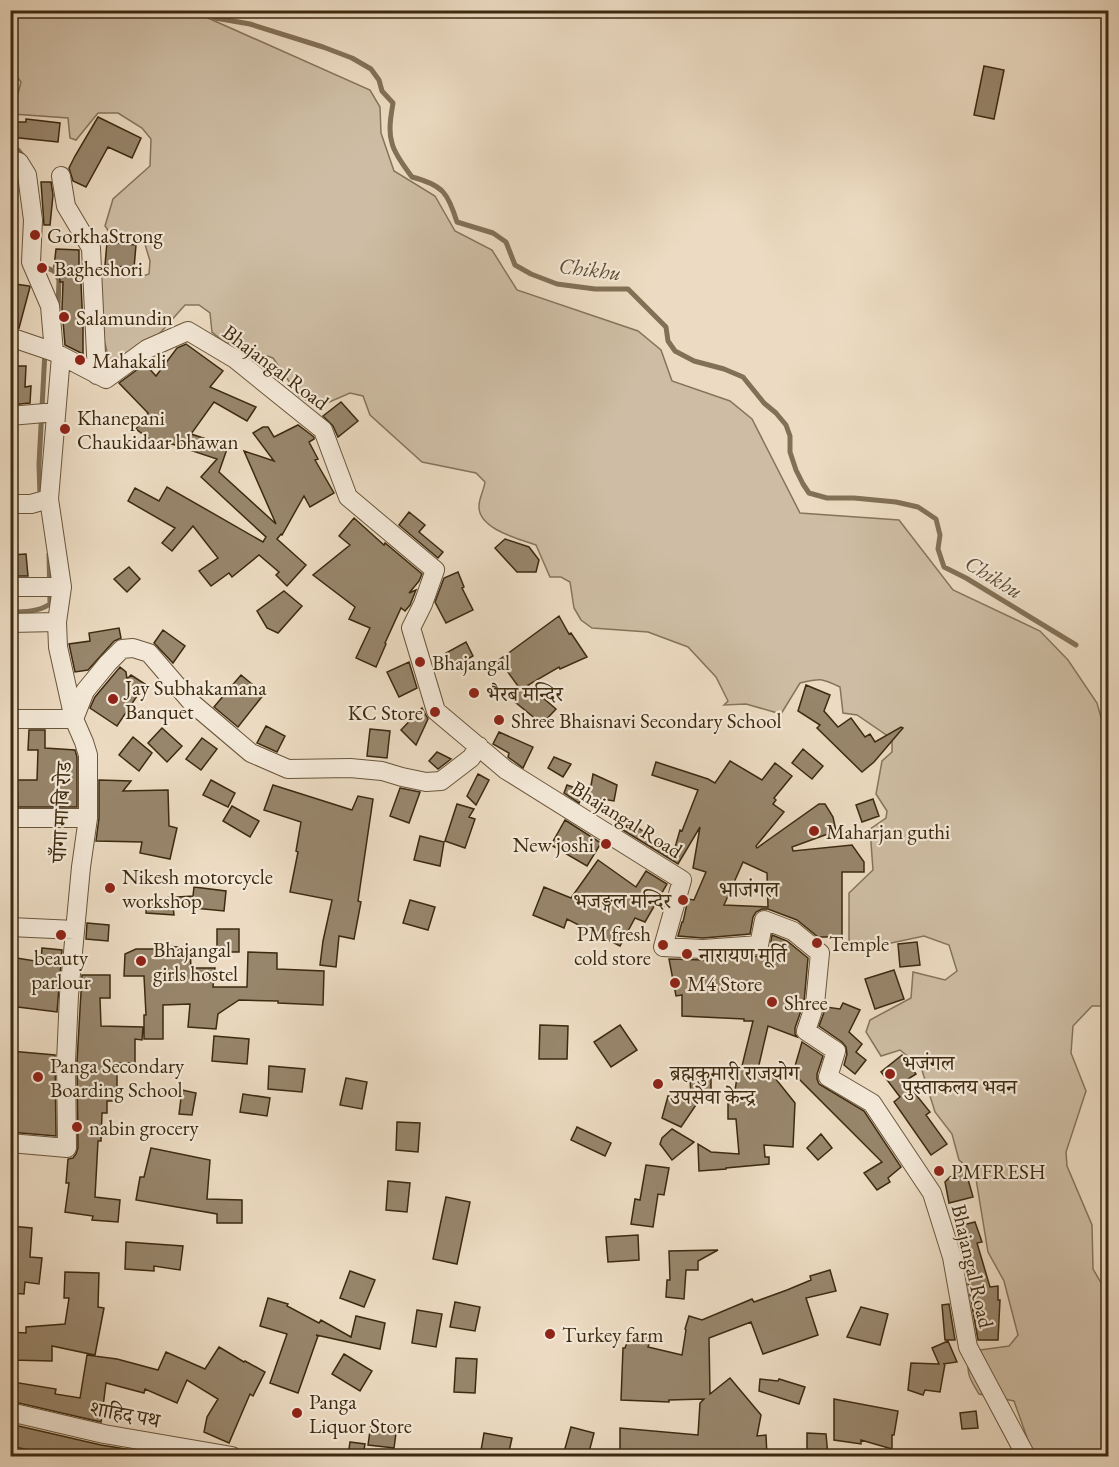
<svg xmlns="http://www.w3.org/2000/svg" width="1119" height="1467" font-family="'EB Garamond','Noto Serif Devanagari',serif">
<rect width="100%" height="100%" fill="#ecdbc2"/>
<filter id="stains"><feTurbulence type="fractalNoise" baseFrequency=".00333" numOctaves="4"/><feColorMatrix values="0 0 0 0 .2 0 0 0 0 .09 0 0 0 0 .02 0 0 0 .5 -.17"/></filter>
<radialGradient id="worn" r=".72"><stop offset=".6" stop-color="#630" stop-opacity="0"/><stop offset="1" stop-color="#630" stop-opacity=".3"/></radialGradient>
<path fill="#cebda4" stroke="#86745a" stroke-width="1.5" d="M10 11H196L199 14 370 90 380 107 381 133 394 171 435 196 455 231 492 250 517 290 638 331 661 350 672 381 730 401 752 419 800 513 899 520 953 590 1040 631 1068 660 1097 703 1108 743V1006H1092L1073 1026 1071 1053 1086 1091 1066 1152 1067 1166 1092 1225 1093 1269 1108 1295V1456H1037L1030 1446 1014 1401 979 1394C969 1378 967 1375 968 1355L973 1351 1009 1346 1018 1335 1004 1281 988 1252 975 1173 959 1160 952 1134 935 1112 921 1067 900 1050 881 1056 866 1032 870 1020 911 998 913 972 945 980 957 971 949 945 924 936 863 949 849 947V893L873 870 870 829 886 818 887 811 876 794 882 761 892 752V739L857 715 843 713 840 687C821 678 821 678 800 683L781 714 746 704 724 705 728 701 716 677 688 647 648 632 592 628 581 620 574 608 570 582 561 577H550L536 545C519 539 478 529 479 506 479 498 484 490 485 482L476 473 422 462 370 415 363 396 350 393 318 407 299 396 273 358 223 341 212 332 210 313 199 305H185L153 341 110 364 100 324 98 277 103 272 143 276 149 274 150 261 144 241 111 235 105 226 113 199 150 166 151 139 142 128 118 113H98L76 140 70 138 68 118 13 114 21 82 13 72 11 71Z"/>
<g fill="none" stroke-linecap="round" stroke-linejoin="round">
<path stroke="#827056" stroke-width="5" d="M208 10 215 18 250 24 323 47 352 58 371 69 379 80 382 91 393 103C391 115 388 131 392 143 394 153 406 169 412 177 443 185 448 193 457 222L493 233 506 242 515 265 531 274 557 284 595 289H628L666 327 668 341 675 351 694 361 724 369 743 377 764 403 776 413 786 425 790 436V452L796 470 803 484 809 493 827 498H854L896 502 918 507 936 519 940 535 938 549 944 567 966 578 1076 645
M10 149 18 150 23 156
M38 264 54 271 59 280 58 309
M40 498 39 464 45 351
M10 612C24 612 38 612 50 604L49 554"/>
</g>
<path fill="#98866c" stroke="#3d2a0f" stroke-width="1.5" fill-rule="evenodd" d="M984 66 1004 70 994 119 974 115Z
M98 117 141 138 132 158 108 147 86 187 73 181 69 168 75 156Z
M26 119 60 123 58 142 10 137V122H26Z
M41 182H51L53 195 50 225H44Z
M107 242 136 245 134 268 105 265Z
M56 249 79 250V283H81L83 327V354L65 345 62 309 63 282H60L59 267H54Z
M15 284 29 286 30 287 19 328 10 326V300Z
M186 344 223 371 210 387 256 407 247 421 214 402 191 434 228 446 219 472 276 524 244 451 274 461 253 433 263 427H268L274 437 298 425 314 437V439L309 442 318 459 315 460 334 493 310 507 304 496 282 535 281 534 277 539 306 565 287 586 276 575 279 572 259 555 232 577 229 573 211 586 199 571 218 558 193 526 172 551 162 543 175 528 128 501 135 488 159 501 167 487 263 542 266 537 201 477 217 459 169 443 164 450 136 429 148 413 119 383 145 364 156 376 177 348Z
M10 366H26L25 387 31 386 30 403 10 405Z
M341 402 358 421 338 437 333 426 323 416Z
M409 512 425 525 419 532 443 552 438 558 399 525Z
M354 518 384 545 385 543 422 574 419 581 409 593 416 590 410 605 405 611 401 608 385 643 386 644 376 667 356 658 370 628 349 619 355 607 313 575 350 545 339 536Z
M505 539 529 547 539 560 536 572H517L495 548Z
M26 554 28 576H10V555Z
M129 567 140 579 127 592 114 579Z
M458 572 464 587 462 588 473 610 446 623 435 602 444 578Z
M284 591 302 606 278 633 267 628 257 611Z
M559 616 569 634 571 633 587 657 560 669 559 667 528 685 556 709 542 724 515 702 516 700 512 697 518 686 499 660Z
M119 628 121 638 114 641 88 670 75 672 69 644 90 641 89 633Z
M163 630 185 646 173 663 154 643Z
M466 642 473 656 453 667 446 653Z
M409 662 417 688 399 697 387 672Z
M120 667 126 672 127 679 131 675 145 684 117 726 90 708 95 697Z
M241 675 264 694 238 727 214 707Z
M806 685 830 695 824 711 838 727 851 718 865 737 870 734 875 742 901 727 903 728 874 762 862 772 817 728 820 725 798 711Z
M422 708 428 719 416 745 401 730Z
M266 726 285 736 277 752 257 743Z
M162 728 182 746 167 762 148 743Z
M370 729 390 731 387 758 367 756Z
M29 730H45V748L75 750 77 757V807H18L17 780H37L38 750H28Z
M499 732 533 747 523 768 508 757 509 753 493 744Z
M133 737 152 753 139 771 119 755Z
M202 738 217 749 201 770 186 759Z
M803 749 823 766 812 779 792 763Z
M437 752 451 759 438 769 429 761Z
M554 757 571 764 563 777 548 768Z
M730 761 762 780 775 763 792 776 774 798 776 800 773 804 784 812 756 846 757 848 819 804H825L833 817 836 831 792 847 793 851 852 845 864 862V872H842V937H818L797 920 768 909H762L756 912 753 917 750 934 703 938 678 936 682 922H683L688 899 694 900 706 872 693 868 700 827 678 864 618 827 624 818 647 834 645 837 674 851 680 830 682 831 698 790 652 775 656 762 708 779 715 783ZM743 862 767 873 768 907 724 905Z
M478 774 489 780 476 805 467 796Z
M593 774 617 785 614 801 589 797Z
M99 780 131 781 123 791 168 790 169 826 177 828 170 859 140 853 142 842 96 841 99 818Z
M211 780 235 793 228 807 203 795Z
M273 785 352 810 358 796 373 799 358 901 361 902 354 939 339 936 336 967 320 965 323 941 332 900 290 892 298 852 296 851 301 822 264 810Z
M567 785 584 791 579 803 564 793Z
M400 788 420 792 409 823 390 816Z
M873 799 879 816 862 822 856 805Z
M457 804 474 809 469 817 475 819 465 848 445 841Z
M232 806 259 821 250 837 223 821Z
M565 820 601 843 587 866 551 845Z
M420 836 444 842 440 866 414 860Z
M598 860 636 887 646 871 667 884 645 922 635 918 620 946 567 919 564 928 533 915 544 887 571 898Z
M194 887 226 891 224 911 173 906 174 915 146 913 147 899 193 896Z
M410 900 435 907 428 930 403 923Z
M87 923 109 925 108 941 86 939Z
M217 929H239V952H217Z
M772 935 787 941 808 958 804 1002 795 1028V1034L797 1037 768 1026 758 1069 763 1070V1072L771 1073 795 1103 793 1147 764 1145 765 1157H769V1164L726 1168V1169L699 1171 698 1144 711 1152 739 1154 736 1119H728V1096H734L739 1066H742L753 1021H744V1019L682 1016V995L676 996 669 959 704 960 760 956 767 953 770 947Z
M917 942 920 965 900 967 898 944Z
M164 946 190 948 191 968H215L213 987H247L248 952 277 953V969L324 971 323 1005 278 1003V1001L239 1000 218 1014 216 1029 188 1027 190 1004 163 1005V1039H144V1015H146L144 976H124L125 954 136 949H164Z
M42 948 62 950 57 1012 10 1006V957L41 962Z
M894 970 904 999 875 1009 865 979Z
M82 975H110V998H100L101 1026 143 1027 142 1040 135 1039V1063H117V1101H107V1113H102L101 1141H98L95 1197 120 1200 118 1222 92 1220 93 1216 65 1212 69 1183H66L68 1159 73 1158 76 1154 78 1148 77 1062Z
M843 1003 860 1010 849 1032 862 1044 856 1052 866 1060 855 1074 844 1065 847 1054 846 1047 842 1042 819 1026 826 1007 840 1009Z
M540 1025 568 1026 567 1059H539Z
M620 1025 637 1050 611 1067 594 1042Z
M214 1036 249 1039 247 1064 212 1061Z
M802 1042 823 1056 817 1074V1079L819 1084 864 1111 901 1167 888 1178 890 1182 877 1190 864 1173 882 1162 793 1073Z
M10 1051 55 1055 56 1136 10 1132Z
M902 1055 916 1074 905 1081 930 1112 926 1115 947 1144 931 1155 894 1102 900 1097 881 1072Z
M269 1066 305 1069 302 1092 268 1089Z
M690 1074H711V1093H704L681 1127 662 1118 668 1096 691 1103Z
M346 1078 367 1082 362 1109 340 1105Z
M182 1090 196 1093 192 1115 179 1114Z
M243 1094 270 1098 267 1116 240 1112Z
M397 1122 420 1123 418 1152 396 1150Z
M577 1127 611 1143 605 1156 571 1140Z
M672 1129 694 1142 672 1160 660 1144 662 1138Z
M821 1134 832 1148 818 1160 807 1148Z
M151 1148 210 1160 207 1199 242 1200V1223H217V1214L136 1200 140 1177H144Z
M646 1165 669 1168 664 1195 658 1194 653 1227 631 1224 635 1199 640 1200Z
M966 1172 973 1197 949 1203 945 1182 950 1177Z
M388 1181 410 1183 407 1212 386 1210Z
M446 1197 470 1202 457 1264 433 1259Z
M975 1222 982 1242 977 1243 990 1287 998 1286V1300H1000L998 1340H978L963 1255 955 1227Z
M10 1226 32 1228 30 1257 42 1258 39 1284 25 1282 24 1294 10 1293Z
M638 1235 639 1260 608 1262 606 1237Z
M126 1242 183 1246 180 1270 154 1266V1271L125 1269Z
M718 1250 698 1261V1270H686L684 1299 666 1297 667 1280H670L669 1251Z
M830 1270 836 1291 806 1298 818 1335 763 1354 751 1322 709 1338 710 1394 730 1378 761 1415 757 1436 766 1435 767 1456H710V1454L642 1450V1456H620V1428L698 1435 700 1403 704 1399 669 1400V1402L621 1400 623 1348H625L631 1332 652 1335 648 1347 682 1355 686 1330 685 1329 689 1316 702 1320 752 1299 754 1302 787 1290 811 1280 810 1276Z
M350 1271 375 1280 364 1307 340 1298Z
M65 1272 99 1273 98 1307 104 1308 95 1355 52 1346V1361L10 1360V1332L26 1333V1327L65 1324 69 1298H64Z
M268 1298 288 1304 287 1306 319 1323 321 1320 351 1337 356 1316 385 1323 380 1349 316 1335 318 1336 298 1393 270 1383 287 1334 260 1326Z
M455 1302 480 1307 475 1331 450 1327Z
M949 1304 955 1340H945L942 1305Z
M861 1307 888 1314 880 1345 847 1337Z
M417 1310 442 1314 436 1347 412 1343Z
M948 1341 957 1362 943 1364H945L940 1392 925 1390 923 1395 908 1390 911 1363 939 1364 932 1348Z
M219 1347 244 1362 245 1361 265 1372 253 1396 250 1394 229 1443 204 1432 207 1417 218 1399 187 1380 177 1403 145 1389 144 1393 106 1383 101 1422 10 1401V1386H12L13 1382 56 1389 55 1394 80 1398 87 1355 117 1359 158 1370 166 1352 205 1369Z
M344 1354 372 1371 360 1391 332 1374Z
M456 1358 477 1359 475 1393 454 1392Z
M760 1379 778 1381 779 1379 805 1387 799 1404 759 1391Z
M834 1399 898 1411 894 1435H892V1449L861 1440V1444L834 1440Z
M976 1411 978 1428 962 1429 960 1413Z
M10 1424 101 1445 168 1456H38L39 1452 10 1446Z
M371 1424 397 1426 394 1448 368 1445Z
M571 1427 594 1433 588 1456H580L564 1452Z
M484 1433 512 1438 508 1456H480Z
M807 1433 826 1434 828 1456H807Z
M350 1442 365 1444 363 1456H348Z"/>
<g fill="none" stroke-linecap="round" stroke-linejoin="round">
<g stroke="#69563c" stroke-width="20">
<path id="minor" d="M10 159 19 162 27 175 33 220 31 262 50 306 54 352
M61 176 66 206 91 248 97 375
M10 337 54 352 106 379 147 349 188 331 235 359 323 430 348 497 435 570 423 604 411 628 436 711 506 770 682 880 663 947 703 949 759 945 764 920 793 931 820 953 815 1004 806 1031 836 1051 828 1077 872 1103 932 1193 952 1257 968 1347 1026 1456
M10 416 56 412
M10 504H31L49 499
M10 587H62
M10 623 57 622
M10 719H74L85 691 108 663 122 649 133 648 149 653 192 703 251 753 288 769 350 768 382 771 402 777 426 782 441 781 471 758 479 746
M10 818H88
M10 927 75 930
M10 1143 67 1148 66 1062 69 995 81 867 88 818V755L84 742 74 719 58 647 57 622 62 587 49 499 61 356
M10 1412 104 1434 232 1456"/>
</g>
<use href="#minor" stroke="#f3e8d7" stroke-width="18"/>
</g>
<g fill="#8f2418" stroke="#f3e8d7" stroke-width="2">
<circle cx="35" cy="235" r="6"/>
<circle cx="42" cy="268" r="6"/>
<circle cx="64" cy="317" r="6"/>
<circle cx="80" cy="360" r="6"/>
<circle cx="65" cy="429" r="6"/>
<circle cx="420" cy="662" r="6"/>
<circle cx="474" cy="693" r="6"/>
<circle cx="113" cy="699" r="6"/>
<circle cx="435" cy="712" r="6"/>
<circle cx="499" cy="720" r="6"/>
<circle cx="814" cy="831" r="6"/>
<circle cx="606" cy="844" r="6"/>
<circle cx="110" cy="888" r="6"/>
<circle cx="683" cy="900" r="6"/>
<circle cx="61" cy="935" r="6"/>
<circle cx="817" cy="943" r="6"/>
<circle cx="663" cy="945" r="6"/>
<circle cx="687" cy="954" r="6"/>
<circle cx="141" cy="961" r="6"/>
<circle cx="675" cy="983" r="6"/>
<circle cx="772" cy="1002" r="6"/>
<circle cx="890" cy="1074" r="6"/>
<circle cx="38" cy="1077" r="6"/>
<circle cx="658" cy="1084" r="6"/>
<circle cx="77" cy="1127" r="6"/>
<circle cx="939" cy="1171" r="6"/>
<circle cx="550" cy="1334" r="6"/>
<circle cx="297" cy="1413" r="6"/>
</g>
<g text-anchor="middle" dominant-baseline="central" stroke-width="4.5" stroke-linejoin="round" paint-order="stroke">
<g font-size="21" fill="#3d2a0f" stroke="#f3e8d7" text-anchor="start">
<text x="47" y="235">GorkhaStrong</text>
<text x="54" y="268">Bagheshori</text>
<text x="76" y="317">Salamundin</text>
<text x="92" y="360">Mahakali</text>
<text x="77" y="417">Khanepani<tspan x="77" dy="24">Chaukidaar bhawan</tspan></text>
<text x="432" y="662">Bhajangal</text>
<text x="125" y="687">Jay Subhakamana<tspan x="125" dy="24">Banquet</tspan></text>
<text x="486" y="693">भैरब मन्दिर</text>
<text x="423" y="712" text-anchor="end">KC Store</text>
<text x="511" y="720">Shree Bhaisnavi Secondary School</text>
<text x="826" y="831">Maharjan guthi</text>
<text x="594" y="844" text-anchor="end">New joshi</text>
<text x="122" y="876">Nikesh motorcycle<tspan x="122" dy="24">workshop</tspan></text>
<text x="671" y="900" text-anchor="end">भजङ्गल मन्दिर</text>
<text x="651" y="933" text-anchor="end">PM fresh<tspan x="651" dy="24">cold store</tspan></text>
<text x="829" y="943">Temple</text>
<text x="153" y="949">Bhajangal<tspan x="153" dy="24">girls hostel</tspan></text>
<text x="699" y="954">नारायण मूर्ति</text>
<text x="61" y="957" text-anchor="middle">beauty<tspan x="61" dy="24">parlour</tspan></text>
<text x="687" y="983">M4 Store</text>
<text x="784" y="1002">Shree</text>
<text x="902" y="1062">भजंगल<tspan x="902" dy="24">पुस्ताकलय भवन</tspan></text>
<text x="50" y="1065">Panga Secondary<tspan x="50" dy="24">Boarding School</tspan></text>
<text x="670" y="1072">ब्रह्मकुमारी राजयोग<tspan x="670" dy="24">उपसेवा केन्द्र</tspan></text>
<text x="89" y="1127">nabin grocery</text>
<text x="951" y="1171">PMFRESH</text>
<text x="562" y="1334">Turkey farm</text>
<text x="309" y="1401">Panga<tspan x="309" dy="24">Liquor Store</tspan></text>
</g>
<g font-size="21" fill="#3d2a0f" stroke="#f3e8d7">
<text transform="translate(276 367) rotate(37)">Bhajangal Road</text>
<text transform="translate(61 812) rotate(-87)">पाँगा मा बि रोड</text>
<text transform="translate(627 819) rotate(32)">Bhajangal Road</text>
<text transform="translate(973 1266) rotate(77)">Bhajangal Road</text>
<text transform="translate(125 1414) rotate(11)">शाहिद पथ</text>
</g>
<g font-size="22" font-style="italic" fill="#604d32" stroke="#f3e8d7">
<text transform="translate(590 269) rotate(7)">Chikhu</text>
<text transform="translate(994 577) rotate(31)">Chikhu</text>
</g>
<g font-size="22" fill="#3d2a0f" stroke="#f3e8d7">
<text x="749" y="889">भाजंगल</text>
</g>
</g>
<rect width="1119" height="1467" fill="none" stroke="#ecdbc2" stroke-width="36"/>
<rect x="12" y="12" width="1095" height="1443" fill="none" stroke="#3d2a0f" stroke-width="3"/>
<rect x="18" y="18" width="1083" height="1431" fill="none" stroke="#3d2a0f" stroke-width="1.5"/>
<rect width="100%" height="100%" filter="url(#stains)"/>
<rect width="100%" height="100%" fill="url(#worn)"/>
</svg>
